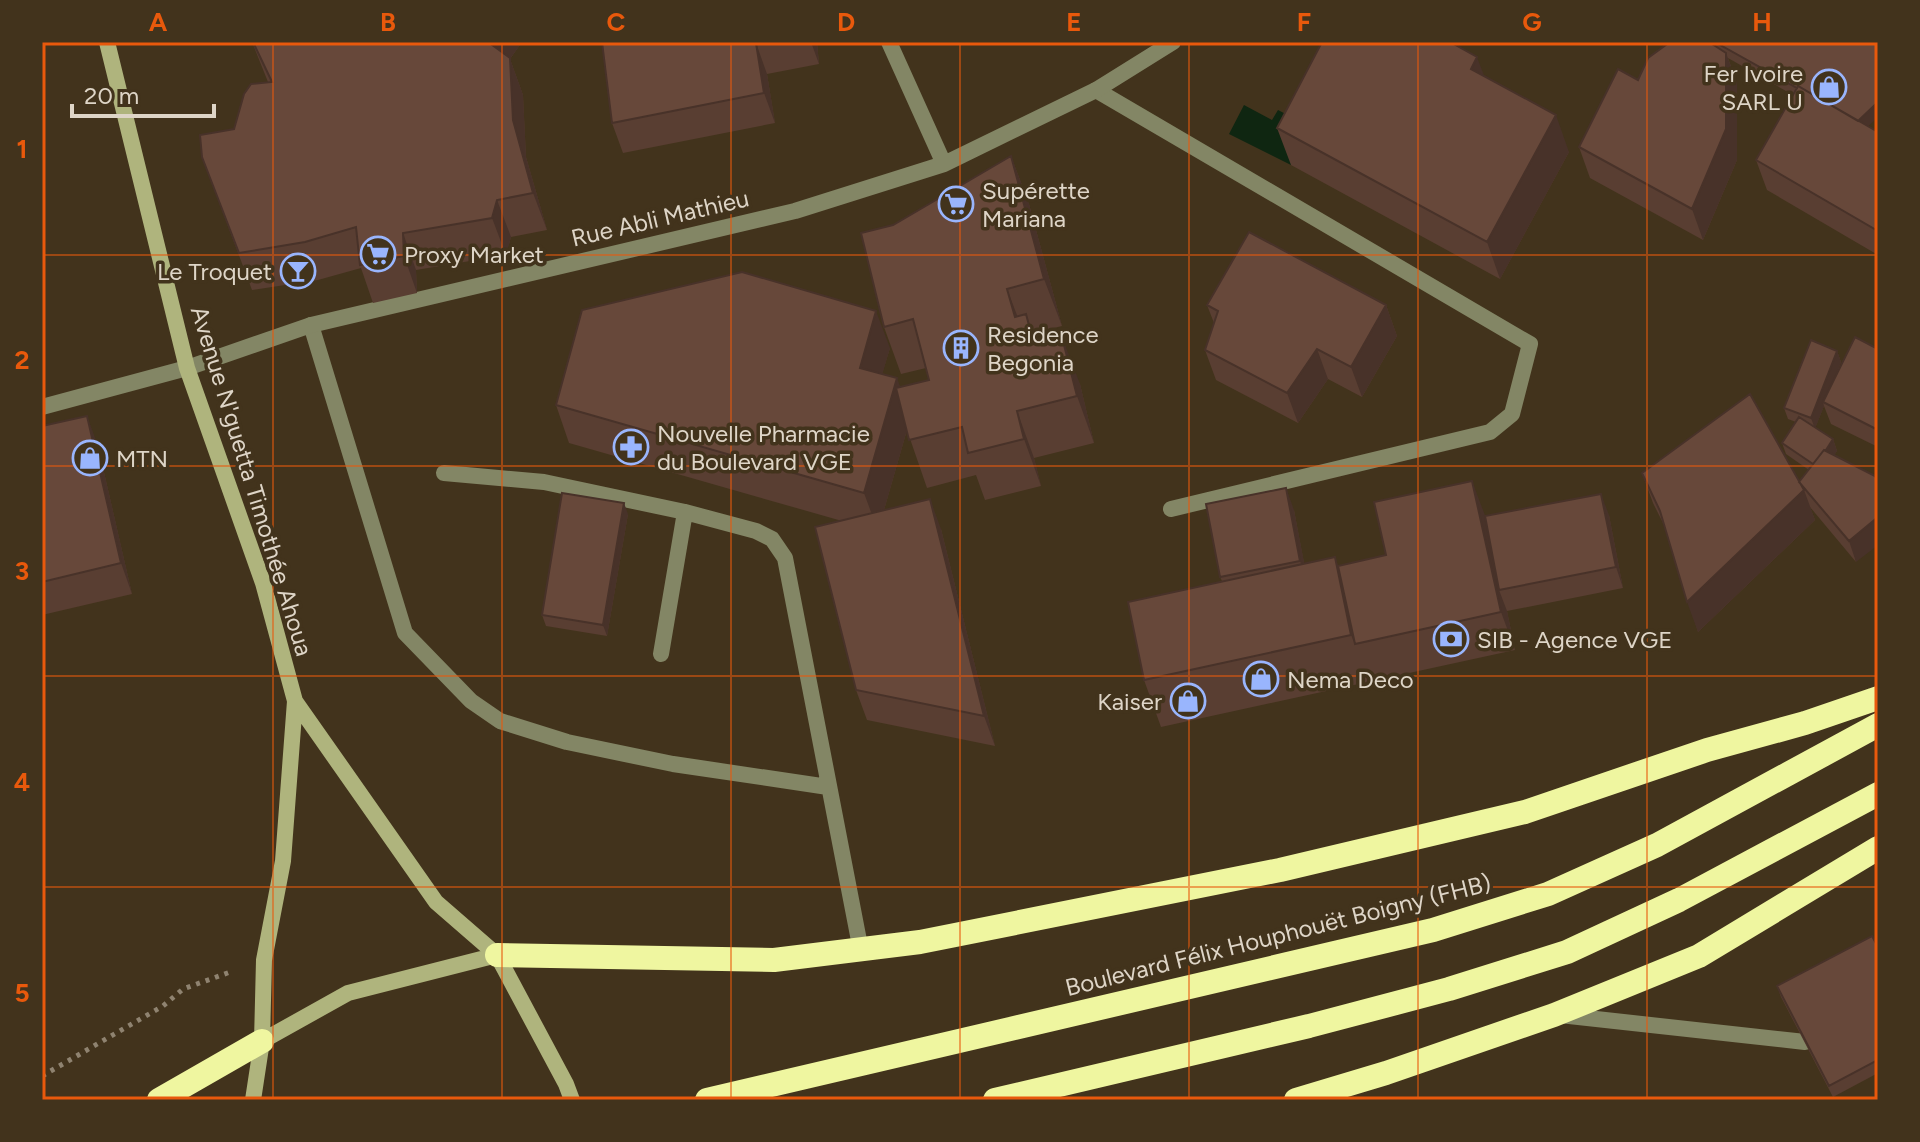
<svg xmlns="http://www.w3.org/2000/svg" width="1920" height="1142" font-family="Figtree,sans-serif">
<rect width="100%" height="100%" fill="#42331c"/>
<path fill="#0f2611" d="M1244 105 1272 120 1278 110 1309 126 1291 165 1229 134Z"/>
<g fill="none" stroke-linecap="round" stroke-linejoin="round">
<path stroke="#8f8370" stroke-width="5" stroke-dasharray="4 6" stroke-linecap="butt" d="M42 1076 163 1006 183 989 233 971"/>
<path stroke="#838665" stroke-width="16" d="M1096 90 1530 344 1512 414 1490 432 1171 509
M311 325 405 633 471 701 500 721 567 742 673 764 828 787
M444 473 544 482 685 512 756 531 772 539 785 558 861 951
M661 654 685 512
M1560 1015 1805 1042"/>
<path stroke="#838665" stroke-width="16" d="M889 42 944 164
M42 407 187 368 311 325 795 211 944 164 1096 90 1173 42"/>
<path stroke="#afb47d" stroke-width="16" d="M107 42 187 368 263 583 295 701 283 861 264 960 262 1041 253 1100
M295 701 436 902 497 955 566 1084 572 1100
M262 1041 348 993 497 955"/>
<path stroke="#eff6a0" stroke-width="24" d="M497 955 774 960 920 942 1280 870 1525 812 1707 750 1805 723 1878 698
M159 1100 262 1041
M707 1100 1433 930 1548 894 1657 845 1878 725
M995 1100 1309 1026 1449 989 1567 952 1679 900 1878 794
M1296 1100 1386 1073 1554 1015 1699 956 1878 848"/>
</g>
<path fill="#593e32" d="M252 42H522L510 59 523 95 526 157 547 230 511 237 506 255 416 270 417 293 373 303 361 268 318 280 252 290 202 157 234 129 268 82Z
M602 42H817L819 64 767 74 775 123 623 153 612 123Z
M1670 42H1878L1868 126 1878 132V255L1767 190 1756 160 1793 95 1728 58 1737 83V160L1703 240 1590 178 1579 147 1638 80Z
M1484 76 1569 152 1500 279 1291 165 1277 128Z
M1011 156 1029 204 1062 326 1033 333 1037 344 1080 384 1094 443 1034 458 1041 486 985 500 976 475 927 488 907 430 884 510 941 529 995 746 867 720 856 690 842 521 569 443 556 405 890 348 882 374 900 387 929 380 926 368 901 374 884 327 893 225Z
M1207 305H1386L1397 336 1362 397 1328 379 1298 423 1216 380 1205 350 1214 323Z
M1878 349V447L1831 424 1824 406 1815 428 1833 439 1837 451 1834 455 1856 562 1810 507 1815 520 1698 632 1666 529 1653 503 1642 473 1799 482 1809 470 1786 454 1782 443 1796 422 1788 419 1784 408 1837 351 1841 362 1834 381Z
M42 426 98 446 132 594 42 615Z
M1294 510 1304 563 1338 566 1386 555 1485 516 1609 515 1623 588 1507 611 1515 650 1161 727 1144 680 1222 581 1220 577Z
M628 514 607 636 546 626 542 615Z
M1878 947V1073L1833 1097 1781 997 1777 986Z"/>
<path fill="#483229" d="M485 42H522L510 59 523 95 526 157 547 230 533 193Z
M811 42H817L819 64Z
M756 43 767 74 775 123 764 93Z
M1726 53 1737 83V160L1703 240 1692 209Z
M1477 57 1491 94 1471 69Z
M1878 102V117L1861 133 1857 122Z
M1556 115 1569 152 1500 279 1487 242Z
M1011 156 1029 204 1062 326 1044 279Z
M497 200 511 237 506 255 492 218Z
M403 233 416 270 417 293 404 256Z
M1007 289 1025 336 1015 317Z
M1386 305 1397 336 1362 397 1351 367Z
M876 311 890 348 873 406 860 368Z
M1026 314 1043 361 1034 344Z
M1062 337 1080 384 1094 443 1077 396Z
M1317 349 1328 379 1298 423 1287 393Z
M1837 351 1841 362 1825 403 1823 402 1824 406 1815 429 1811 418Z
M897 378 911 416 878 531 864 493Z
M1017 411 1034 458 1041 486 1024 439Z
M87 416 98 446 132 594 121 563Z
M1833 439 1837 451 1820 477 1816 465Z
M1472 481 1486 518 1499 590 1507 611 1515 650 1501 612Z
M1286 488 1294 510 1308 583 1300 561Z
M1804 490 1815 520 1698 632 1687 602Z
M1601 494 1609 515 1623 588 1616 567Z
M930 499 941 529 995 746 984 716Z
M624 503 628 514 607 636 603 625Z
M1878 517V545L1856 562 1849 541Z
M1335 557 1352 604 1355 644 1351 635Z"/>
<path fill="#67483a" stroke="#483229" stroke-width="2" d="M253 42H488L510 58 513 120 533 193 497 200 492 218 403 233 404 256 360 265 356 227 305 242 239 253 202 157 200 135 234 129 244 94 251 84 272 82Z
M602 42H764L756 43 764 93 612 123Z
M1322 42H1450L1477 57 1471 69 1556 115 1487 242 1277 128Z
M1670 42H1709L1726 53V129L1692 209 1579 147 1618 69 1638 80 1648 58Z
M1715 42H1878V102L1858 121 1798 86 1797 88Z
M1798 86 1878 132V231L1756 160Z
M1011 156 1044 279 1007 289 1015 317 1026 314 1034 344 1062 337 1077 396 1017 411 1024 439 968 453 962 427 909 440 896 388 929 380 913 319 884 327 861 233 893 225Z
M1249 232 1386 305 1351 367 1317 349 1287 393 1205 350 1218 311 1207 305Z
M742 272 876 311 860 368 897 378 864 493 556 405 582 310Z
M1855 337 1878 349V430L1823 402Z
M1811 340 1837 351 1811 418 1784 408Z
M1750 394 1804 490 1687 602 1660 511 1642 473Z
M87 416 121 563 42 582V426Z
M1799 417 1833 439 1826 450H1824L1813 464 1782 443Z
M1824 450 1875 476 1878 481V517L1849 541 1799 482Z
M1472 481 1501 612 1355 644 1338 566 1386 555 1374 502Z
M1286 488 1300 561 1220 577 1206 504Z
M562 493 624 503 603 625 542 615Z
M1601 494 1616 567 1499 590 1485 516Z
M930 499 984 716 856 690 815 527Z
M1335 557 1351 635 1144 680 1128 602Z
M1872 936 1878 947V1060L1829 1086 1777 986Z"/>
<path fill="none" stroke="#e8590c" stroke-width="2" stroke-opacity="0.55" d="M273 42V1100M502 42V1100M731 42V1100M960 42V1100M1189 42V1100M1418 42V1100M1647 42V1100M42 255H1878M42 466H1878M42 676H1878M42 887H1878"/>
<defs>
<g id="shop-ring" transform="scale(1.8)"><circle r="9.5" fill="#42331c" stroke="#99b5fd" stroke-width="1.5"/><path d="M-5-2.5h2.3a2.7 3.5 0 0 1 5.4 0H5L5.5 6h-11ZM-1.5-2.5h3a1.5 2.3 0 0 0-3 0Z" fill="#99b5fd"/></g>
<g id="supermarket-ring" transform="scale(1.8)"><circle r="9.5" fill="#42331c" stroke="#99b5fd" stroke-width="1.5"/><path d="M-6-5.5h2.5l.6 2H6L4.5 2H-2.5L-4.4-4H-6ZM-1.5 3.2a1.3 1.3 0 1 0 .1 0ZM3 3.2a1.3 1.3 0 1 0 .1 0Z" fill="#99b5fd"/></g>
<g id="bar-ring" transform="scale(1.8)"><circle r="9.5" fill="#42331c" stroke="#99b5fd" stroke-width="1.5"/><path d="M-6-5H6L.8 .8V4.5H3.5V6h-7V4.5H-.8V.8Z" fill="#99b5fd"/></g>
<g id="building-ring" transform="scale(1.8)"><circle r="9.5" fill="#42331c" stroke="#99b5fd" stroke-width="1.5"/><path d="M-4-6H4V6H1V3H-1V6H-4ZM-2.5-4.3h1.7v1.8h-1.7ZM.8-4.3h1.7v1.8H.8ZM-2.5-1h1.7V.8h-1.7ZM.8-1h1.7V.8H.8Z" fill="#99b5fd"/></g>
<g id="pharmacy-ring" transform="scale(1.8)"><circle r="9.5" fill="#42331c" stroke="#99b5fd" stroke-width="1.5"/><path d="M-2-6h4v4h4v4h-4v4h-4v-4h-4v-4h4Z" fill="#99b5fd"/></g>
<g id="bank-ring" transform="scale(1.8)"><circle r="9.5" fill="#42331c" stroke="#99b5fd" stroke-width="1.5"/><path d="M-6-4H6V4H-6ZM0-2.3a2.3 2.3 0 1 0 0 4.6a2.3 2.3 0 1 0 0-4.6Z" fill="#99b5fd"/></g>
</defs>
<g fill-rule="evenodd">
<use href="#shop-ring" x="1829" y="87"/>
<use href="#supermarket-ring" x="956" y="204"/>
<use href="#supermarket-ring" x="378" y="254"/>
<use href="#bar-ring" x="298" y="271"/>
<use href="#building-ring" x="961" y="348"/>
<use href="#pharmacy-ring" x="631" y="447"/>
<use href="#shop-ring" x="90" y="458"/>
<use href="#bank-ring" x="1451" y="639"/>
<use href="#shop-ring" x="1261" y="679"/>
<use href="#shop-ring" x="1188" y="701"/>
</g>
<g text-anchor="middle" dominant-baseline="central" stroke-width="7" stroke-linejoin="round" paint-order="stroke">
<g font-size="24" fill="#ded5c7" stroke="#42331c" text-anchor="start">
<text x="1803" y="73" text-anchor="end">Fer Ivoire<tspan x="1803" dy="28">SARL U</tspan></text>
<text x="982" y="190">Supérette<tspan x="982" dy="28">Mariana</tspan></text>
<text x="404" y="254">Proxy Market</text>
<text x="272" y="271" text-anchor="end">Le Troquet</text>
<text x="987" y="334">Residence<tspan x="987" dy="28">Begonia</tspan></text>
<text x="657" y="433">Nouvelle Pharmacie<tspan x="657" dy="28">du Boulevard VGE</tspan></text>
<text x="116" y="458">MTN</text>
<text x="1477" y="639">SIB - Agence VGE</text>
<text x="1287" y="679">Nema Deco</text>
<text x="1162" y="701" text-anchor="end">Kaiser</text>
</g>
<g font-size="24" fill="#ded5c7" stroke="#42331c">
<text transform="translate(660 218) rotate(-13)">Rue Abli Mathieu</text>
<text transform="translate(252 481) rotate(73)">Avenue N'guetta Timothée Ahoua</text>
<text transform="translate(1278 935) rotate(-14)">Boulevard Félix Houphouët Boigny (FHB)</text>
</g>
</g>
<rect width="1920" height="1142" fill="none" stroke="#42331c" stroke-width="88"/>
<path d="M72 104v12h142v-12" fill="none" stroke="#ded5c7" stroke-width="4"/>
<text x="84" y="104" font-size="24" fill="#ded5c7" stroke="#42331c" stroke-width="6" paint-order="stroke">20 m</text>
<rect x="44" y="44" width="1832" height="1054" fill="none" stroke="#e8590c" stroke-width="3"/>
<g font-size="26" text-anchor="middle" font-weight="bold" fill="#e8590c">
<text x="158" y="31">A</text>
<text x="388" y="31">B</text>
<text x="616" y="31">C</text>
<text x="846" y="31">D</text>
<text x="1074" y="31">E</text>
<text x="1304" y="31">F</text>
<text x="1532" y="31">G</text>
<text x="1762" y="31">H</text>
<text x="22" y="158">1</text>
<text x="22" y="369">2</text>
<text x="22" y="580">3</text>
<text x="22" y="791">4</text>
<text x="22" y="1002">5</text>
</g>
</svg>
